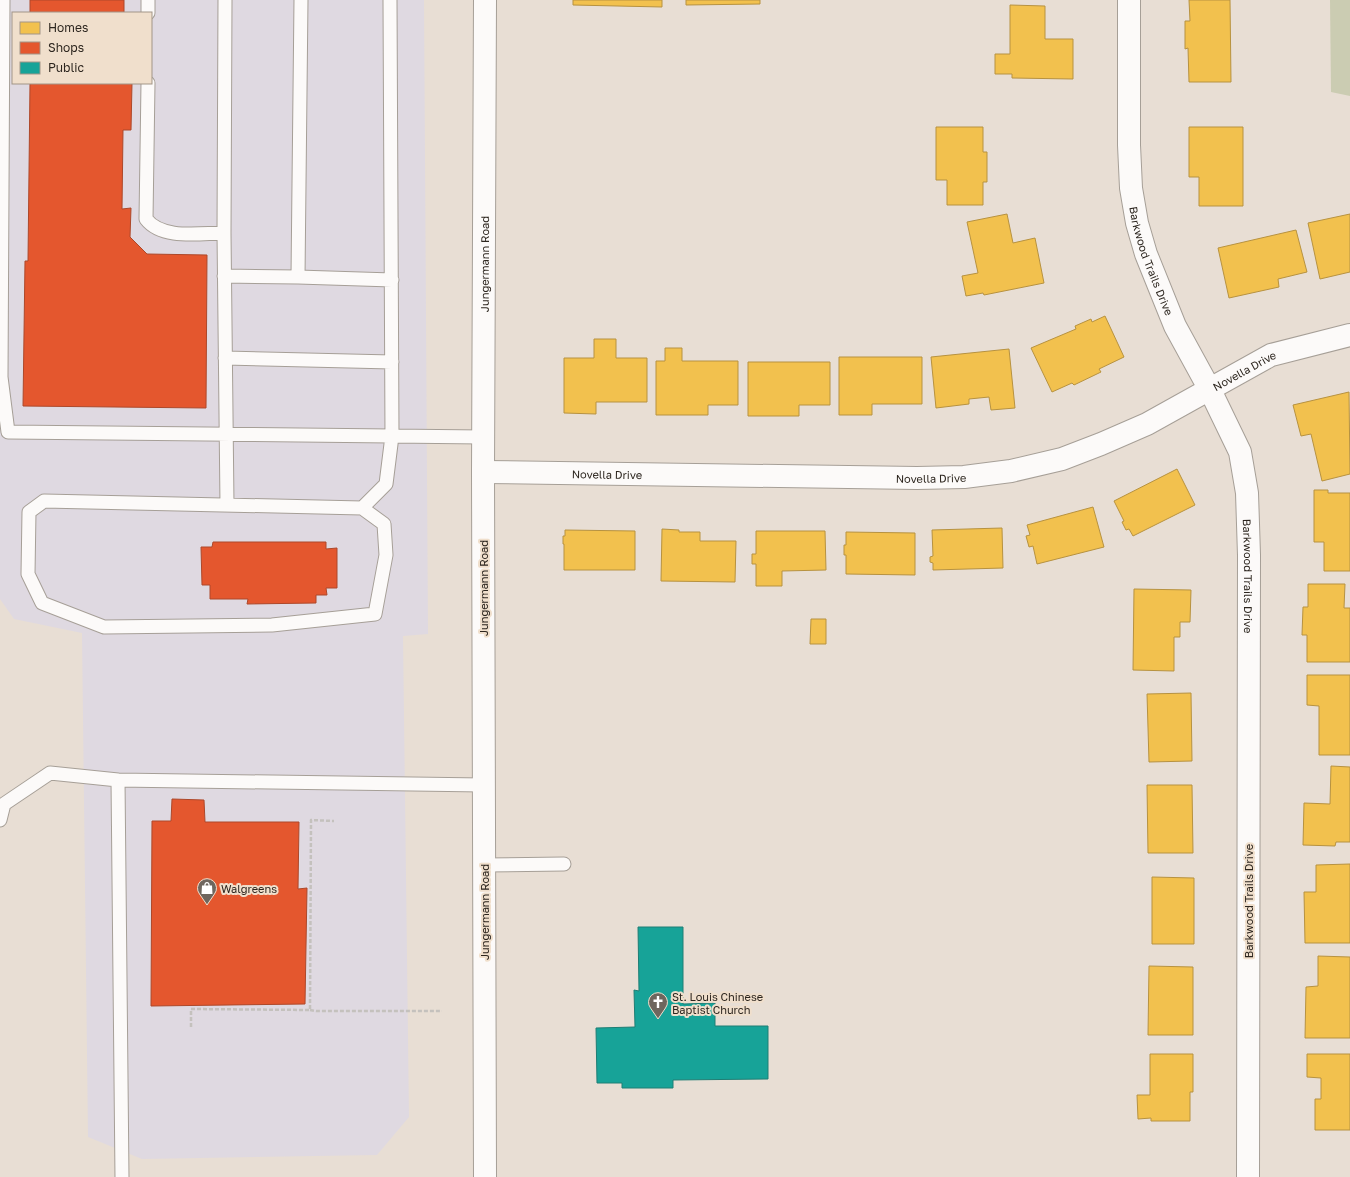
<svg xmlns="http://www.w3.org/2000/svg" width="1350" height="1177" font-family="'Golos Text',sans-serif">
<rect width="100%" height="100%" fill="#e8ded4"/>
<path fill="#dfd9e1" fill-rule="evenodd" d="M0 0H424L428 634 403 636 409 1117 377 1155 142 1159 88 1137 82 633 14 619 0 599ZM13 13H151V83H13Z"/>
<path fill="#cbccb2" d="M1330 0H1350V96L1331 92Z"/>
<path fill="#f2c14e" stroke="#b79240" d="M573 0H662V7L573 5Z
M686 0H760V4L686 5Z
M1189 0H1230L1231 82H1189L1188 48 1185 49V21H1190Z
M1010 5 1045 6V39H1073V79L1012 78V74H995V54H1010Z
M936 127H983V152H987V182H983V205H947V180H936Z
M1189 127H1243V206H1199V177H1189Z
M1007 214 1013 243 1035 238 1044 283 984 295 983 293 966 296 962 276 978 273 967 222Z
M1350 214V272L1320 279 1308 223Z
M1296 230 1307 272 1278 279 1279 287 1229 298 1218 248Z
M1105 316 1124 357 1099 369 1101 372 1074 385 1072 383 1052 392 1031 348 1076 329 1075 326 1091 319 1092 322Z
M594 339H616V358H647V402H596V414L564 413V358H594Z
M665 348H682V361H738V405H708V415H656V361H665Z
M1009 349 1015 408 991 410 989 397 969 399V404L936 408 931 357Z
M839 357H922V404H872V415H839Z
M748 362H830V405H799V416H748Z
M1349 392 1350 474 1322 481 1311 434 1301 436 1293 405Z
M1177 469 1195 505 1133 536 1129 529 1126 530 1122 522 1124 521 1114 501Z
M1314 490H1328V493H1350V571H1324V542H1314Z
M1093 507 1104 547 1037 564 1033 546 1029 547 1026 536 1030 535 1027 525Z
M1002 528 1003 568 933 570V563L930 562V557L933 556 932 530Z
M662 529 679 530V532H700V541H736L735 582 661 581Z
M565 530 635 531V570H564V544H563V536H565Z
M756 531H825L826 570 782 571V586H756V564H752V554H756Z
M846 532 915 533V575L846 574V555H844V545H846Z
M1308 584H1345L1344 608H1350V662H1307V635H1302L1303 607H1308Z
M1134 589 1191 590 1190 622H1180V637H1174V671L1133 670Z
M811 619H826V644H810Z
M1307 675H1350V755H1319V706L1307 705Z
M1191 693 1192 761 1149 762 1147 694Z
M1331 766 1350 767V842H1336L1335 846 1303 845 1304 803 1330 804Z
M1147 785H1192L1193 853H1148Z
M1350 864V943H1305L1304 892H1316V865Z
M1152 877 1194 878V944H1152Z
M1318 956 1350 957V1038H1305L1306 987 1318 986Z
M1149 966 1193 967V1035H1148Z
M1150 1054H1193V1092H1190V1121H1151V1118L1138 1119 1137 1095H1150Z
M1307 1054H1350V1130H1315V1099H1321V1078L1307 1077Z"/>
<path fill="#e4572e" stroke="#ad482a" d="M30 0H124V13H30Z
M30 83H132L131 130H123L122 209 131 208 130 237 147 254 207 255 206 408 23 406 25 261H28Z
M213 542H326V549L337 548V588H326L327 595H316V603L247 604 248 599H210V585H202L201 547H212Z
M172 799 204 800 205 822H299L298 889 307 888 305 1004 151 1006 152 821H171Z"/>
<path fill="#17a398" stroke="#1e7e74" d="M638 927H683V1004L715 1003V1026H768V1079L673 1080V1088H622V1083H597L596 1028 635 1027 634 990 639 991Z"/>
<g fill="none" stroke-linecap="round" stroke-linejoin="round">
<g stroke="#a69f97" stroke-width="15">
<path id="lane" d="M3 0 1 377 8 432 483 437
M148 13V0
M148 83 146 219C162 240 200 233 224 233L227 505
M224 233 225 0
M224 276 298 277 392 280
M298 277 301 0
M225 358 392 362
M44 501 362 508 384 524 386 555 375 614 272 625 104 627 42 603 28 574 29 512Z
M362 508 386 484 392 436 390 0
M0 820 4 804 50 773 118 780
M483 865 564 864
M122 1177 118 780 483 785"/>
</g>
<g stroke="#a69f97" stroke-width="24">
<g id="street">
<path id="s1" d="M1129 0V145L1131 188 1137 223 1146 254 1175 326 1210 390 1240 452 1247 493 1249 555 1248 1177"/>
<path id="s2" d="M483 472 917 478 964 477 1011 471 1062 459 1101 444 1147 424 1271 355 1350 335"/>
</g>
</g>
<g stroke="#a69f97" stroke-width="24">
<g id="primary">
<path id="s3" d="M485 1177 483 472 485 0"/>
</g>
</g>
<path stroke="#c4c1bd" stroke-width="2.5" stroke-dasharray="4 2" stroke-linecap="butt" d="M310 1010 316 1011H442
M191 1027V1009L310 1010 311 820 334 821"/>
<use href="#lane" stroke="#fcfaf9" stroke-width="13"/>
<use href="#street" stroke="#fcfaf9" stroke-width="22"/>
<use href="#primary" stroke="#fcfaf9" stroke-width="22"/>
</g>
<defs>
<g id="shop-pin" transform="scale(1)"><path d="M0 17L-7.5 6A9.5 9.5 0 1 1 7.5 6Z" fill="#6e665e" stroke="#f0dfcc"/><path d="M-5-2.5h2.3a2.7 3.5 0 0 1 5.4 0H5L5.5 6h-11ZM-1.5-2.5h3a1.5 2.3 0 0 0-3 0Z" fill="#fff"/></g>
<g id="church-pin" transform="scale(1)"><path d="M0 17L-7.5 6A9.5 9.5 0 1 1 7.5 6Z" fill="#6e665e" stroke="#f0dfcc"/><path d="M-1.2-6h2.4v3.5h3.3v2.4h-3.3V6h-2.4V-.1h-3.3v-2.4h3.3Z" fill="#fff"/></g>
</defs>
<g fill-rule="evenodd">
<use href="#shop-pin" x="207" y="888"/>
<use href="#church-pin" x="658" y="1002"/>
</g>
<g text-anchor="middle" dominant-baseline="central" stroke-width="4" stroke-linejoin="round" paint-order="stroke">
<g font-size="11" fill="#2d261f" stroke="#f0dfcc">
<text stroke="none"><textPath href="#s1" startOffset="264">Barkwood Trails Drive</textPath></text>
<text stroke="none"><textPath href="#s3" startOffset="913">Jungermann Road</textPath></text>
<text stroke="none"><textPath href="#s2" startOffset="784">Novella Drive</textPath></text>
<text stroke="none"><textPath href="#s2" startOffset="124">Novella Drive</textPath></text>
<text stroke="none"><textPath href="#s2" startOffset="448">Novella Drive</textPath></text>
<text stroke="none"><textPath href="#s1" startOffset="600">Barkwood Trails Drive</textPath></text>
<text transform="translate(483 588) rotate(-90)">Jungermann Road</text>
<text transform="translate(1248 901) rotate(-90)">Barkwood Trails Drive</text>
<text transform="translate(484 912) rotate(-90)">Jungermann Road</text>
</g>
<g font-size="11" fill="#2d261f" stroke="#f0dfcc" text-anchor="start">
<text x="221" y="888">Walgreens</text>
<text x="672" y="996">St. Louis Chinese<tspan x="672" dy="13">Baptist Church</tspan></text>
</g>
</g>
<rect x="12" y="12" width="140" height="72" fill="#f0dfcc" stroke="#a29587"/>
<rect x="20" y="22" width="20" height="12" fill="#f2c14e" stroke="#a29587"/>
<text x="48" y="32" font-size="12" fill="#2d261f">Homes</text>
<rect x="20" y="42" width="20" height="12" fill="#e4572e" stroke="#a29587"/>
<text x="48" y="52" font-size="12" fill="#2d261f">Shops</text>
<rect x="20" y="62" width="20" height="12" fill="#17a398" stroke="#a29587"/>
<text x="48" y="72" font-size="12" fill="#2d261f">Public</text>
</svg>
